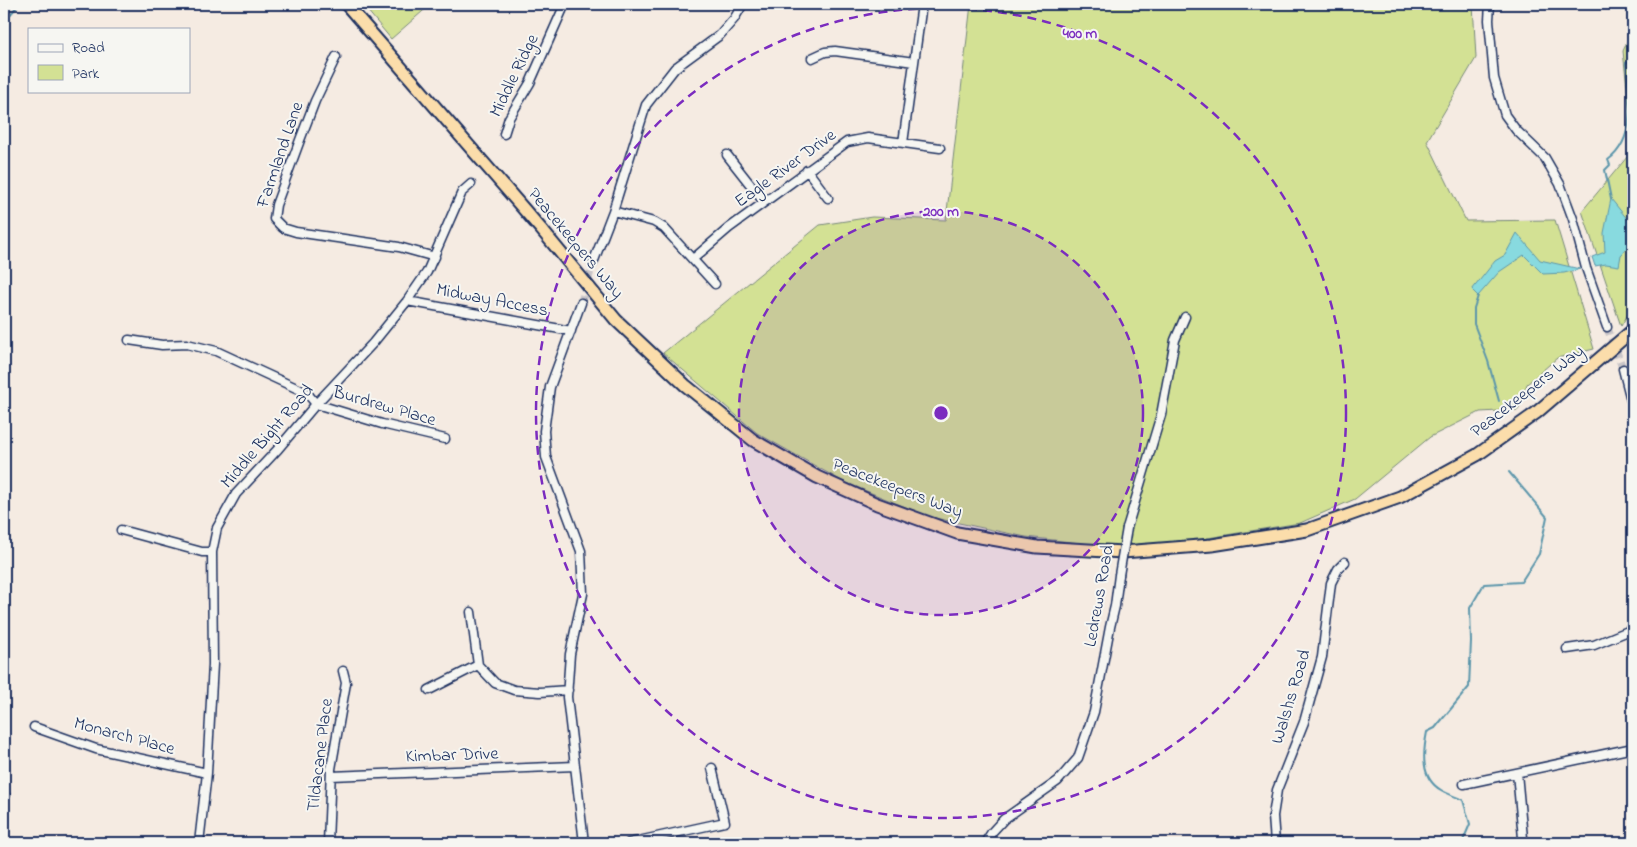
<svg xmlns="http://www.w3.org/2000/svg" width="1637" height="847" font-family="'Indie Flower',sans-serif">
<rect width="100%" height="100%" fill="#f5ebe2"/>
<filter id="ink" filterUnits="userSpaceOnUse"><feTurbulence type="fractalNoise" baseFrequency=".02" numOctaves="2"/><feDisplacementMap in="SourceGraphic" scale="10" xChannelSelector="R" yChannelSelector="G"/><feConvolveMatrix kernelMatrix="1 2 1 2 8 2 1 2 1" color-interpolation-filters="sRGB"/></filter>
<g filter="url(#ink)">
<path fill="#d3e194" stroke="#778879" d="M362 4H431L391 39Z
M971 4H1473L1476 58 1427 141 1466 221 1555 220 1594 349 1557 358 1527 384 1518 410 1480 412 1430 437 1355 499 1300 523 1183 542 1117 547 1026 537 930 517 842 481 757 433 663 353 820 225 872 217 946 220Z
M1633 29V143L1623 51Z
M1633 150V306L1621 326 1582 211Z"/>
<path fill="#88dadf" stroke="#5c96ab" d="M1611 199 1633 226V242L1621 255 1619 266 1606 264 1595 266 1592 257 1605 252 1604 233Z
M1517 233 1540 260 1580 269 1564 273 1543 274 1524 255 1499 272 1478 296 1472 290 1495 261 1505 255Z"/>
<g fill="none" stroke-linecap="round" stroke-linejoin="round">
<path stroke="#5c96ab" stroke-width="2" d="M4 20 9 16 19 4
M1611 199 1605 170 1610 165 1608 160C1637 139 1630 95 1626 63L1633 60
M1478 296 1474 308V324L1488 361 1499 401
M1462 843 1470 824 1463 800C1456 797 1448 794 1441 790 1420 778 1423 752 1427 732L1435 728 1469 687 1471 641 1470 608 1484 584 1521 582 1539 554 1547 517 1509 472"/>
<path stroke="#c9c5c8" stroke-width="8" stroke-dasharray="8 4" stroke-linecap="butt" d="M581 303 593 263
M1607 327 1623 369"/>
<g stroke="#1b2f5e" stroke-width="11">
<path id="minor" d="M1490 4 1489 20 1494 78 1505 115 1516 130 1545 158 1560 184 1573 219 1586 268 1607 327
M336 57 315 101 300 140 276 205 274 219 283 228 296 232 399 247 435 257
M812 58 825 52 835 51 914 62
M504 134 509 118 530 83 565 4
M903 143 922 4
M727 155 764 202
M807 170 828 198
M613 211 654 222 664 228 715 284
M693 259 729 228 847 142 868 138 940 148
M593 263 613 211 646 105 675 68 720 35 734 19 743 4
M407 301 571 331
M581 303 550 387 544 431 546 457 581 551 583 594 570 654 567 697 584 843
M129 340 162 345 187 344 216 351 307 393 316 404 382 424 445 439
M1623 369 1633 408
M1127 528 1161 415 1175 340 1185 317
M121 530 202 552H212
M471 612 478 665 495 683 514 690 540 692 568 690
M1567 649 1594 645 1633 629
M429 690 478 665
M34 727 96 749 207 773
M1517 773 1523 838 1525 843
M331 776 575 766
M1464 784 1633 748
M4 796 5 795
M199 843 207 773 213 664 212 552 217 528 236 494 278 449 316 404 373 343 407 301 427 272 462 192 471 184
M328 843 331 769 346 683 343 671
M629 843 725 822 712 768
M985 843 992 832 1004 819 1058 781 1078 758 1094 712 1110 627 1115 606 1119 575
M1275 843 1273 816 1277 790 1304 722 1322 657 1331 583 1338 569 1345 562"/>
</g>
<g stroke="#1b2f5e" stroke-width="15">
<path id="highway" d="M346 4 541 229 616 320 685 385 753 440 817 477 877 504 957 533 1037 547 1123 552 1212 545 1307 530 1400 497 1477 455 1536 413 1633 330"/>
</g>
<use href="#minor" stroke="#f6f6f2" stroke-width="8"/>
<use href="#highway" stroke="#fbddab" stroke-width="11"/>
<g stroke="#1b2f5e" stroke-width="11" stroke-linecap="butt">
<path id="minor-bridge" d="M1119 575 1127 528"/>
</g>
<use href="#minor-bridge" stroke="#f6f6f2" stroke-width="8"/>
</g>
</g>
<circle cx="941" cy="413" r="202" fill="#7b2cbf" fill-opacity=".12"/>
<g fill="none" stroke="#7b2cbf" stroke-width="2.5" stroke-dasharray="9 6">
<circle cx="941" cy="413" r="202"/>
<circle cx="941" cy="413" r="405"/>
</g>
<g text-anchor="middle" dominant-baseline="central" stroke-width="4" stroke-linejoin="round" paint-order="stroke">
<g font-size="18" fill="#1b2f5e" stroke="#f6f6f2">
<text transform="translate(515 76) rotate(-64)">Middle Ridge</text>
<text transform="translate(281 155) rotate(-71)">Farmland Lane</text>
<text transform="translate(786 169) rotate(-36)">Eagle River Drive</text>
<text transform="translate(575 244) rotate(50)">Peacekeepers Way</text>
<text transform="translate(492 301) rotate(11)">Midway Access</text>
<text transform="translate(1528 392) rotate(-38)">Peacekeepers Way</text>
<text transform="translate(384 407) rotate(16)">Burdrew Place</text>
<text transform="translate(268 437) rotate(-49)">Middle Bight Road</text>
<text transform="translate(897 489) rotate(21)">Peacekeepers Way</text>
<text transform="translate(1100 596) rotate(-80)">Ledrews Road</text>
<text transform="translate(1292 697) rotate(-73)">Walshs Road</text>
<text transform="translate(124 737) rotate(15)">Monarch Place</text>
<text transform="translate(321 755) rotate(-83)">Tildacane Place</text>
<text transform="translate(452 756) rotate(-2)">Kimbar Drive</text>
</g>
</g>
<circle cx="941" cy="413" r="8" fill="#7b2cbf" stroke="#f6f6f2" stroke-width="2.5"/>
<g font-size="15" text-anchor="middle" font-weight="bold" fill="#7b2cbf" stroke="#f6f6f2" stroke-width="4" stroke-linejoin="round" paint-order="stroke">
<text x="1080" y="38">400 m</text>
<text x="941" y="216">200 m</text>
</g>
<rect width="1637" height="847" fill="none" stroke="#f6f6f2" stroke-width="20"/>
<rect x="10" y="10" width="1617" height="827" fill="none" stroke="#1b2f5e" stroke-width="2" filter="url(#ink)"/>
<rect x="28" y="28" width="162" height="65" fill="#f6f6f2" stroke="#9ea6b7"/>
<rect x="38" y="44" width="25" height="8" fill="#f6f6f2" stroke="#9ea6b7"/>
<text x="72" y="52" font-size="15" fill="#1b2f5e">Road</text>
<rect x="38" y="65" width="25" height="15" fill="#d3e194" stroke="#9ea6b7"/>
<text x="72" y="78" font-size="15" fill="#1b2f5e">Park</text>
</svg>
